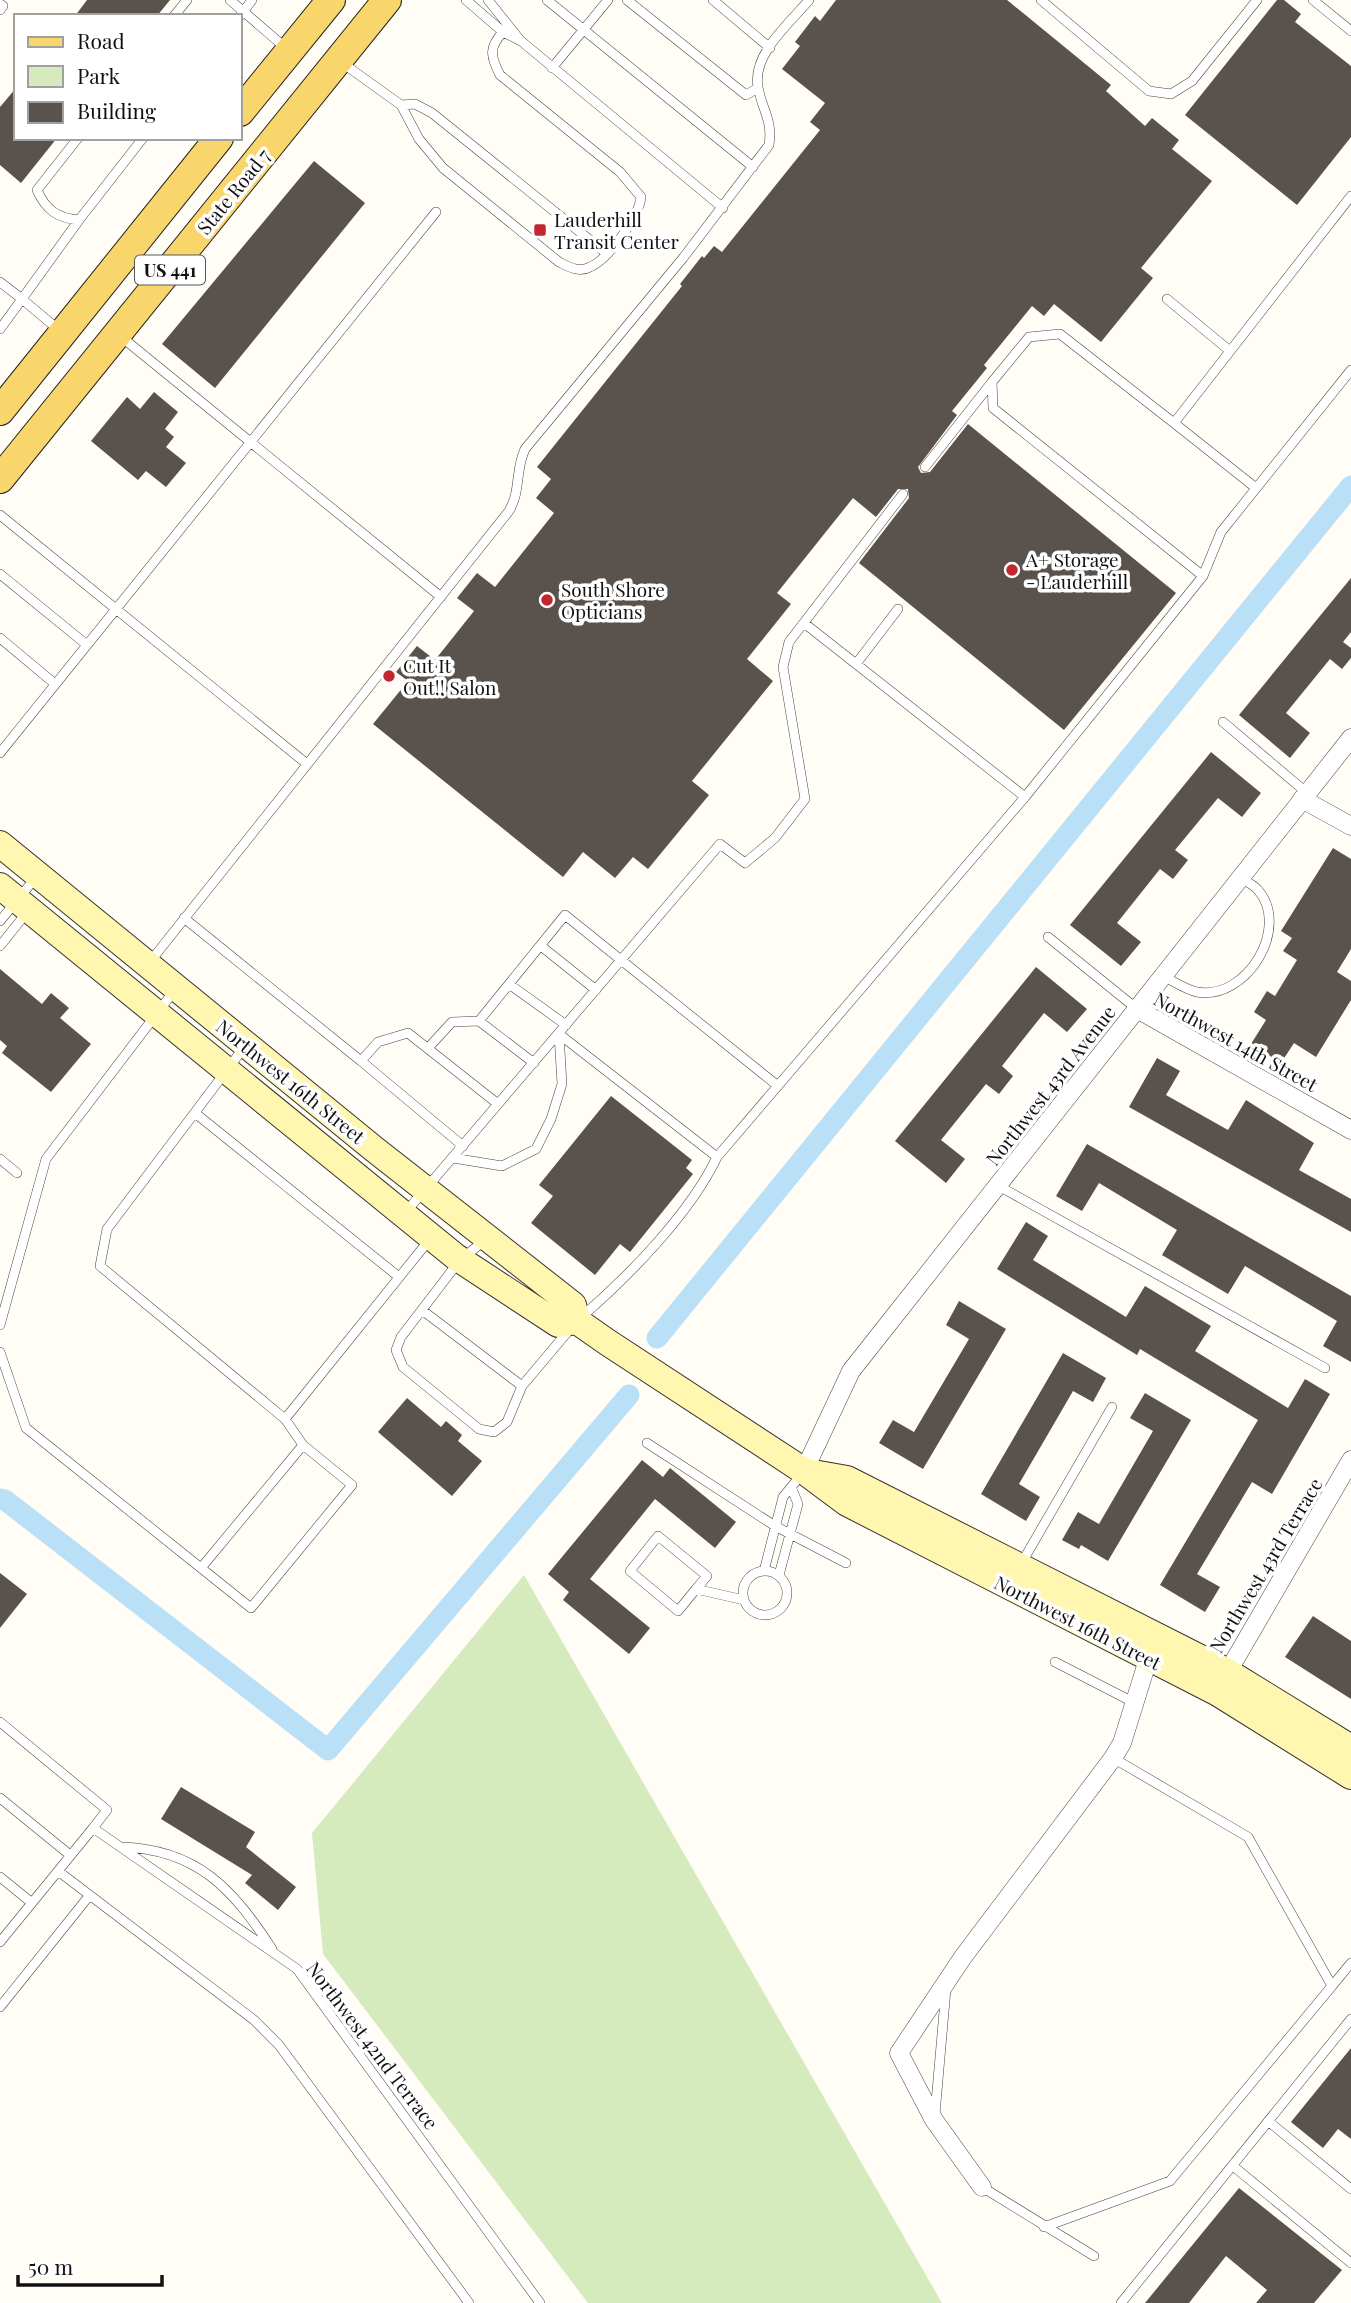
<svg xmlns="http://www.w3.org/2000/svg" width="1351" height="2303" font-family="'Playfair Display',serif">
<rect width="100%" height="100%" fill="#fffdf5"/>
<path fill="#d5ebbd" d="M524 1575 942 2303H588L323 1954 312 1833Z"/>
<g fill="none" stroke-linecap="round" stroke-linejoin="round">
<path stroke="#b9e0f7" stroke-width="21" d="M657 1338 1351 486
M0 1499 5 1500 328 1750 629 1395"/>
</g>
<path fill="#5a524d" d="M87 0H170L157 16H75Z
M836 0H1007L1111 85 1106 91 1145 126 1152 118 1179 140 1172 149 1212 181 1141 268 1153 278 1101 342 1054 304 1044 316 1032 306 984 365 987 368 952 411 957 415 918 467 921 473 930 472 968 424 1176 593 1064 730 859 563 909 498 908 489H898L876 517 853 498 777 593 791 604 747 659 773 681 692 781 709 795 648 869 633 857 615 878 583 852 563 877 373 724 408 681 396 672 417 646 435 660 474 611 457 598 477 573 495 587 554 513 536 498 551 479 537 467 682 286 680 284 702 256 704 258 714 246 722 252 820 130 810 122 825 103 782 69 800 46 795 42 815 16 820 21Z
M1277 0H1284L1301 14 1295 22 1351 66V137L1297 205 1185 115Z
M16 88V138H57L21 183 0 165V107Z
M314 161 365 203 215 388 162 344Z
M154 392 178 412 165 429 174 437 166 447 186 463 166 487 146 471 138 480 91 441 127 397 140 409Z
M1351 578V632L1343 642 1351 648V658L1342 669 1330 659 1286 713 1310 733 1290 758 1239 715Z
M1211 752 1261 793 1242 817 1218 798 1175 850 1188 860 1173 879 1160 869 1117 923 1141 942 1121 966 1070 925Z
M1333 848 1351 859V949L1337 972 1351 981V1000L1316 1057 1294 1043 1281 1063 1251 1044 1266 1020 1254 1012 1267 991 1275 996 1297 960 1283 951 1292 938 1281 931Z
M1036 967 1087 1009 1067 1032 1044 1013 1002 1066 1013 1076 999 1094 986 1084 941 1140 965 1159 946 1183 895 1141Z
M0 969 42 1004 51 993 69 1008 60 1018 91 1044 51 1092 2 1053 7 1046 0 1040Z
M1157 1058 1180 1071 1166 1095 1228 1130 1246 1100 1314 1143 1299 1170 1351 1199V1232L1129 1107Z
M611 1096 692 1160 686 1168 693 1174 630 1252 620 1244 595 1275 531 1223 553 1196 539 1185Z
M1087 1144 1351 1296V1362L1323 1346 1337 1321 1245 1266 1228 1294 1162 1255 1177 1230 1099 1183 1082 1211 1056 1196Z
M1026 1222 1048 1236 1033 1260 1126 1317 1145 1286 1211 1326 1195 1351 1288 1408 1305 1379 1330 1394 1272 1494 1252 1482 1197 1574 1220 1587 1205 1612 1160 1585 1258 1420 1140 1349 1137 1355 997 1269Z
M959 1301 1006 1329 923 1469 879 1443 893 1420 914 1432 969 1339 946 1325Z
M1063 1353 1106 1378 1093 1402 1073 1391 1019 1484 1040 1497 1026 1521 981 1494Z
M1145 1393 1191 1420 1108 1561 1081 1545 1079 1549 1062 1540 1078 1512 1099 1524 1153 1431 1130 1418Z
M407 1398 441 1427 446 1421 462 1435 458 1441 482 1461 452 1496 378 1432Z
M642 1460 663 1477 670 1468 736 1522 715 1548 655 1499 590 1579 650 1628 629 1654 563 1600 569 1592 548 1574Z
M0 1573 27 1594 0 1628Z
M1313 1616 1351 1641V1699L1285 1657Z
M181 1787 255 1832 246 1847 296 1887 278 1910 245 1883 252 1875 161 1819Z
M1351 2048V2139L1338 2129 1323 2148 1291 2122Z
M1239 2188 1342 2270 1314 2303H1256L1267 2290 1226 2256 1189 2303H1145Z"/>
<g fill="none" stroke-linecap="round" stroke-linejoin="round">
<g stroke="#444" stroke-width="10">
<path id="lane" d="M230 0 288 50
M466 0 503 32 521 41 723 208
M488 0 520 40
M547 0 753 167
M627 0 746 95 758 88
M713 0 770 48
M1041 0 1149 91 1171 94 1192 81 1257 0
M1313 0 1351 31
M0 4 3 6 0 10
M174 16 187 0
M240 16 252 0
M341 62 401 105 419 139 443 168 559 262C569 267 579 273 590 267 609 259 639 216 641 197L620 172 500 75C490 56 489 47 503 32
M552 68 608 0
M401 105 415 104 432 113 606 253
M78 138 37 190C46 210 57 218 79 220L143 138
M0 282 22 299 79 220
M1167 299 1230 351
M0 329 22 299 60 331
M119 335 441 597
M1174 423 1060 334 1029 337 992 382 993 408 1203 576
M925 467 992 382
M1256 488 1174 423 1351 196
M0 515 307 764
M0 574 87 645
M804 623 1025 797
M0 638 55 684
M856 664 898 609
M1223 722 1307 793
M0 753 436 212
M184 918 361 1061
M0 921 37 876
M1048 937 1137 1009
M0 946 28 911
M541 946 596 990
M149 963 509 511C521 491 515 470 525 449L683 258 769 145C773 120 762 110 758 87 752 54 789 24 809 0
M1163 976C1173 981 1186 990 1197 992 1246 1001 1291 928 1258 890 1254 885 1246 881 1240 878
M509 984 565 915 778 1086
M479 1021 509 984 566 1025
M559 1034 717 1157
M245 1046 107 1229 100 1266 285 1419 430 1239
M428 1048 452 1022 479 1021 534 1063
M195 1113 399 1277
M463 1146 361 1061 378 1042 408 1033 498 1104
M453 1158 502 1166 536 1149 551 1119 562 1084 559 1034
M0 1159 17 1173
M997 1185 1325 1368
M405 1213 720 844 745 863 775 838 805 799 783 667 789 642 903 494
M484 1241 460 1260 401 1337 396 1350 403 1367 479 1429 494 1432 507 1422 522 1386 570 1329
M422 1310 522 1386
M579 1319C627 1278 690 1214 717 1157L1025 797 1203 576 1221 532 1351 370
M0 1325 46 1159 174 991
M0 1352 26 1428 201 1568
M285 1419 303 1445 201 1568 251 1608 352 1485 303 1445
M647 1443 775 1526 846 1563
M1021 1564 1112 1407
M743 1593a22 22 0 1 1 44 0a22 22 0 1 1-44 0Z
M764 1571 783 1497 802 1474
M779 1575 798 1504 792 1489
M696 1589 678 1611 630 1571 658 1536 707 1576 696 1589 744 1600
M1055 1662 1135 1703
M0 1722 107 1810 93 1828
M1113 1758 1248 1837 1332 1986 1351 1963
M0 1798 70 1855
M121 1847C197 1849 233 1889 272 1949
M58 1871 93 1828 297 1969 540 2303
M0 1877 32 1903
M0 1942 58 1871 254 2020 279 2045 469 2303
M0 2007 89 1896
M935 2114 946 1989
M1268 2121 1351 2189
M1233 2166 1351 2263
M982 2187 1094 2256
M1044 2227 1170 2181 1332 1986
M1121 2303 1351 2019"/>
</g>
<g stroke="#444" stroke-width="19">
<path id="street" d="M1302 799 1351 826
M1137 1009 1351 1130
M804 1471 851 1371 1351 738
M1223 1680 1351 1460
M982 2187 934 2120 899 2053 963 1957 1113 1758 1122 1743 1151 1650"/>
</g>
<g stroke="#333" stroke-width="28">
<path id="secondary" d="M0 844 374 1149 573 1305 577 1321 607 1342 804 1471 847 1503 1218 1693 1351 1776
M0 886 456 1257 558 1324 577 1321
M813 1473 847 1479 1226 1671 1351 1748"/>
</g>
<g stroke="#222" stroke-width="30">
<path id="primary" d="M240 112 331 0
M0 411 219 138
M0 479 387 0"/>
</g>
<use href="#lane" stroke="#fff" stroke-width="9"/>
<use href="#street" stroke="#fff" stroke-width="18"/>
<use href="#secondary" stroke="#fff6b0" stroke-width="26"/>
<use href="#primary" stroke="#f9d66b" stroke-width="28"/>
</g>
<g fill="#c4262e" stroke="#fff" stroke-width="2.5">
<rect x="533" y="223" width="14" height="14" rx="3.5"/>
<circle cx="1012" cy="570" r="7"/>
<circle cx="547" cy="600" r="7"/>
<circle cx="389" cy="676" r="7"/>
</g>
<g text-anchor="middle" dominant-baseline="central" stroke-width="7" stroke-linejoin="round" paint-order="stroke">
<rect fill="#fff" stroke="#585858" stroke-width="2" x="135" y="255.5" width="70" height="29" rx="5"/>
<g font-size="18" font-weight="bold" fill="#111">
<text x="170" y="270">US 441</text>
</g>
<g font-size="19" fill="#111" stroke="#fff">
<text transform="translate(233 191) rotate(-51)">State Road 7</text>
<text transform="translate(1236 1041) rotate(29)">Northwest 14th Street</text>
<text transform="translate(291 1081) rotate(39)">Northwest 16th Street</text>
<text transform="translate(1050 1085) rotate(-52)">Northwest 43rd Avenue</text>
<text transform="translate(1265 1565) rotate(-59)">Northwest 43rd Terrace</text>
<text transform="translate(1078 1622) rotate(27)">Northwest 16th Street</text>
<text transform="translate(373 2045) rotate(53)">Northwest 42nd Terrace</text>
</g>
<g font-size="19" fill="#111" stroke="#fff" text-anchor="start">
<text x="554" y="219">Lauderhill<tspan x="554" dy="22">Transit Center</tspan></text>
<text x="1026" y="559">A+ Storage<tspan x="1026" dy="22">- Lauderhill</tspan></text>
<text x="561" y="589">South Shore<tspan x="561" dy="22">Opticians</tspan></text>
<text x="403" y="665">Cut It<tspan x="403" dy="22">Out!! Salon</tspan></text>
</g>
</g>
<rect x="14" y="14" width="228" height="126" fill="#ffffff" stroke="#a0a0a0" stroke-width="2"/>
<rect x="28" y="37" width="35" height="10" fill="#f9d66b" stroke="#a0a0a0" stroke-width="2"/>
<text x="77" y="49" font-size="21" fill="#111111">Road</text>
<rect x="28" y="66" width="35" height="21" fill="#d5ebbd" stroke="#a0a0a0" stroke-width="2"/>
<text x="77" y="84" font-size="21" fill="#111111">Park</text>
<rect x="28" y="102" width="35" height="21" fill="#5a524d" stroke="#a0a0a0" stroke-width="2"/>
<text x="77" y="119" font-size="21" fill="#111111">Building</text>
<path d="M18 2275v10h144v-10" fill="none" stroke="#111111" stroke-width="3.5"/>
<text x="28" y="2275" font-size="21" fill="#111111" stroke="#ffffff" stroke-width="5" paint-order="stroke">50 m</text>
</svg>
